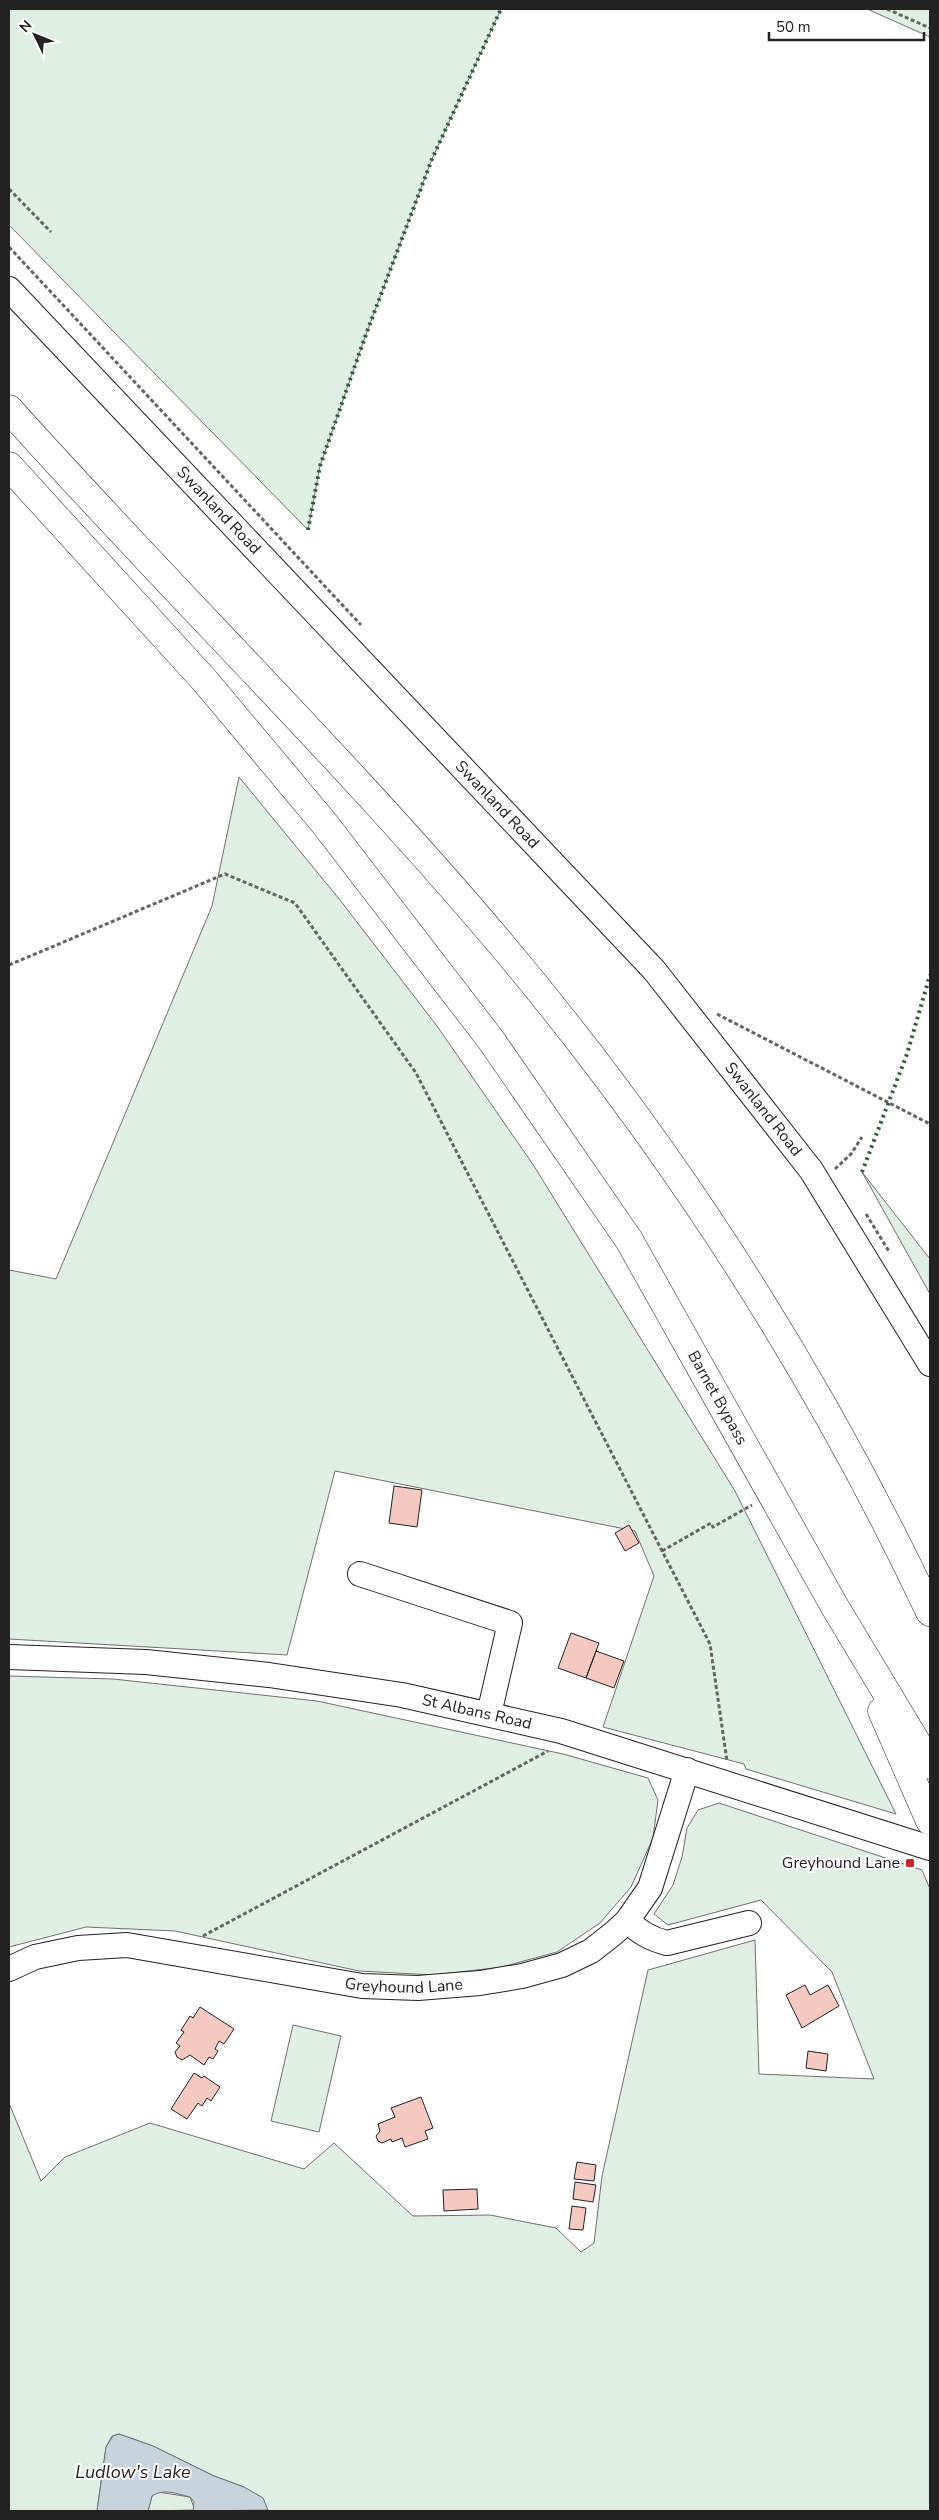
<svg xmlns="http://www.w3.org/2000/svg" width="939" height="2520" font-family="'Nunito Sans',sans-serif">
<rect width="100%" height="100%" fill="#fff"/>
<path fill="#e0efe3" stroke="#6f6f6f" d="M9 9H501L432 159 365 337 320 466 308 530 9 225Z
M867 9H930V37Z
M239 777 340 900 437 1026 534 1166 735 1491 896 1814 746 1769 744 1764 603 1727 654 1576 635 1531 335 1471 287 1655 9 1639V1270L56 1279 212 906Z
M862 1172 930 1259V1294Z
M9 1676 113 1679 317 1701 563 1754 648 1778 658 1800 653 1838 631 1887 600 1923 557 1952 502 1967 434 1975 359 1971 175 1931 86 1927 9 1947Z
M719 1803 922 1870 930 1889V2511H267L268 2510 244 2487 214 2476 153 2446 119 2434 112 2436 106 2447 97 2511H9V2103L41 2181 65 2157 150 2123 304 2169 334 2143 413 2216 490 2215 556 2228 581 2252 594 2243 602 2176 648 1970 755 1940 759 2074 874 2079 832 1972 761 1900 668 1925 654 1914 673 1885 682 1857 687 1828 698 1810Z
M293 2025 341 2036 319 2132 271 2121Z
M158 2492 190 2497 195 2510 148 2511 152 2496Z"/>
<path fill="#c7d3dd" stroke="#6f6f6f" d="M119 2434 153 2446 214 2476 244 2487 263 2498 268 2510 193 2511 194 2502 190 2497C177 2494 164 2488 152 2496L148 2511H97L106 2447 113 2436Z"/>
<path fill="#f3c9c0" stroke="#222" d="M394 1486 422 1490 417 1527 389 1523Z
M629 1525 639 1543 625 1551 615 1533Z
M571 1633 599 1643 586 1678 558 1668Z
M596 1651 624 1661 614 1688 586 1678Z
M805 1985 810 1995 828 1985 839 2006 802 2028 786 1995Z
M200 2007 234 2029 224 2044 219 2041 215 2049 218 2051 213 2059 209 2057 204 2065 190 2055 182 2060 177 2057 175 2052 180 2046 176 2043 184 2032 181 2030 190 2016 193 2018Z
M808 2051 828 2054 826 2071 806 2068Z
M194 2073 202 2078 204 2076 220 2087 211 2101 207 2098 202 2106 198 2103 187 2119 171 2109Z
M421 2097 433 2128 425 2131 428 2139 405 2147 402 2138 392 2142 391 2139 382 2143 378 2141 376 2136 380 2131 378 2124 395 2117 391 2108Z
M577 2162 596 2165 594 2181 574 2179Z
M575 2182 596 2185 593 2202 573 2199Z
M477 2189 478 2209 444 2211 443 2190Z
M572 2206 586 2208 583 2230 569 2229Z"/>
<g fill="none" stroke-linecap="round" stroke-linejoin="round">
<g stroke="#222" stroke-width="26">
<g id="minor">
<path id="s1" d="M9 289 654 970 811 1170 930 1364"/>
<path d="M360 1574 510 1623 489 1714"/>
<path id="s2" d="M9 1657 146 1662 269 1675 402 1695 561 1731 930 1848"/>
<path d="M627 1921C640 1932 650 1939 667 1943L749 1923"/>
<path id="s3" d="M9 1969 35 1957 78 1948 127 1945 362 1986 418 1988 480 1983 522 1976 562 1965 591 1951 614 1933 627 1921 650 1888 687 1770"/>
</g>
</g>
<g stroke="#222" stroke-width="29">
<g id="highway">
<path d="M9 409C171 590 345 759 501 944 672 1147 817 1373 930 1612"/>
<path id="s4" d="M9 466 206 682 324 823 491 1040 629 1240 835 1607 930 1765"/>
<path d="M882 1711 930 1821"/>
</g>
</g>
<path stroke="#646464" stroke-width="3" stroke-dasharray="4 2.5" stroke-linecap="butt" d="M887 9 930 28
M9 189 51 232
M9 247 361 625
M9 965 225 874 295 903 416 1073 710 1644 727 1761
M717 1014 930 1124
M835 1169 851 1154 862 1137
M866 1214 890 1253
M662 1551 711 1523 713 1527 752 1505
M203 1936 548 1751"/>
<use href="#minor" stroke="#fff" stroke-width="24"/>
<use href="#highway" stroke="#fff" stroke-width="28"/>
<path stroke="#2f5e38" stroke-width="4" stroke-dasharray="2.5 4" stroke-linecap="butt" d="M308 530 320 466 365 337 432 159 501 9
M862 1172 907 1054 930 975"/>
</g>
<rect fill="#c62828" stroke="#fff" stroke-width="2" x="905" y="1858" width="10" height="10" rx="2.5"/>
<g text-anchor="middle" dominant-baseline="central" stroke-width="4" stroke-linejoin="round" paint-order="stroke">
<g font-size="16" fill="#222" stroke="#fff">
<text stroke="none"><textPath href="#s1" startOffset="305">Swanland Road</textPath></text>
<text stroke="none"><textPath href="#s1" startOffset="710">Swanland Road</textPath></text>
<text stroke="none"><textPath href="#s1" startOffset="1115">Swanland Road</textPath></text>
<text stroke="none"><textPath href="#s4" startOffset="1174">Barnet Bypass</textPath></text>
<text stroke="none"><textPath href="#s2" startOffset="472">St Albans Road</textPath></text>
<text stroke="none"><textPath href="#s3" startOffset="402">Greyhound Lane</textPath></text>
</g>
<g font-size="16" fill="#222" stroke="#fff" text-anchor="end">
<text x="900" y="1863">Greyhound Lane</text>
</g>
<g font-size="18" font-style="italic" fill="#222" stroke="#fff">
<text x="133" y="2472">Ludlow's Lake</text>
</g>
</g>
<rect width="939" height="2520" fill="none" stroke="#222222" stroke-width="20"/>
<g transform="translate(35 35) rotate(313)" stroke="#ffffff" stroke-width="4" paint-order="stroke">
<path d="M0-4L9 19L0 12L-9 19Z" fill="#222222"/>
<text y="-8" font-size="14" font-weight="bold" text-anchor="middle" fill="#222222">N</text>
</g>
<path d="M769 32v8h155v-8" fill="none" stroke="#222222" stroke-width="2.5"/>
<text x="776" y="32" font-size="15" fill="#222222" stroke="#ffffff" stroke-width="4" paint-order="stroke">50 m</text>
</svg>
